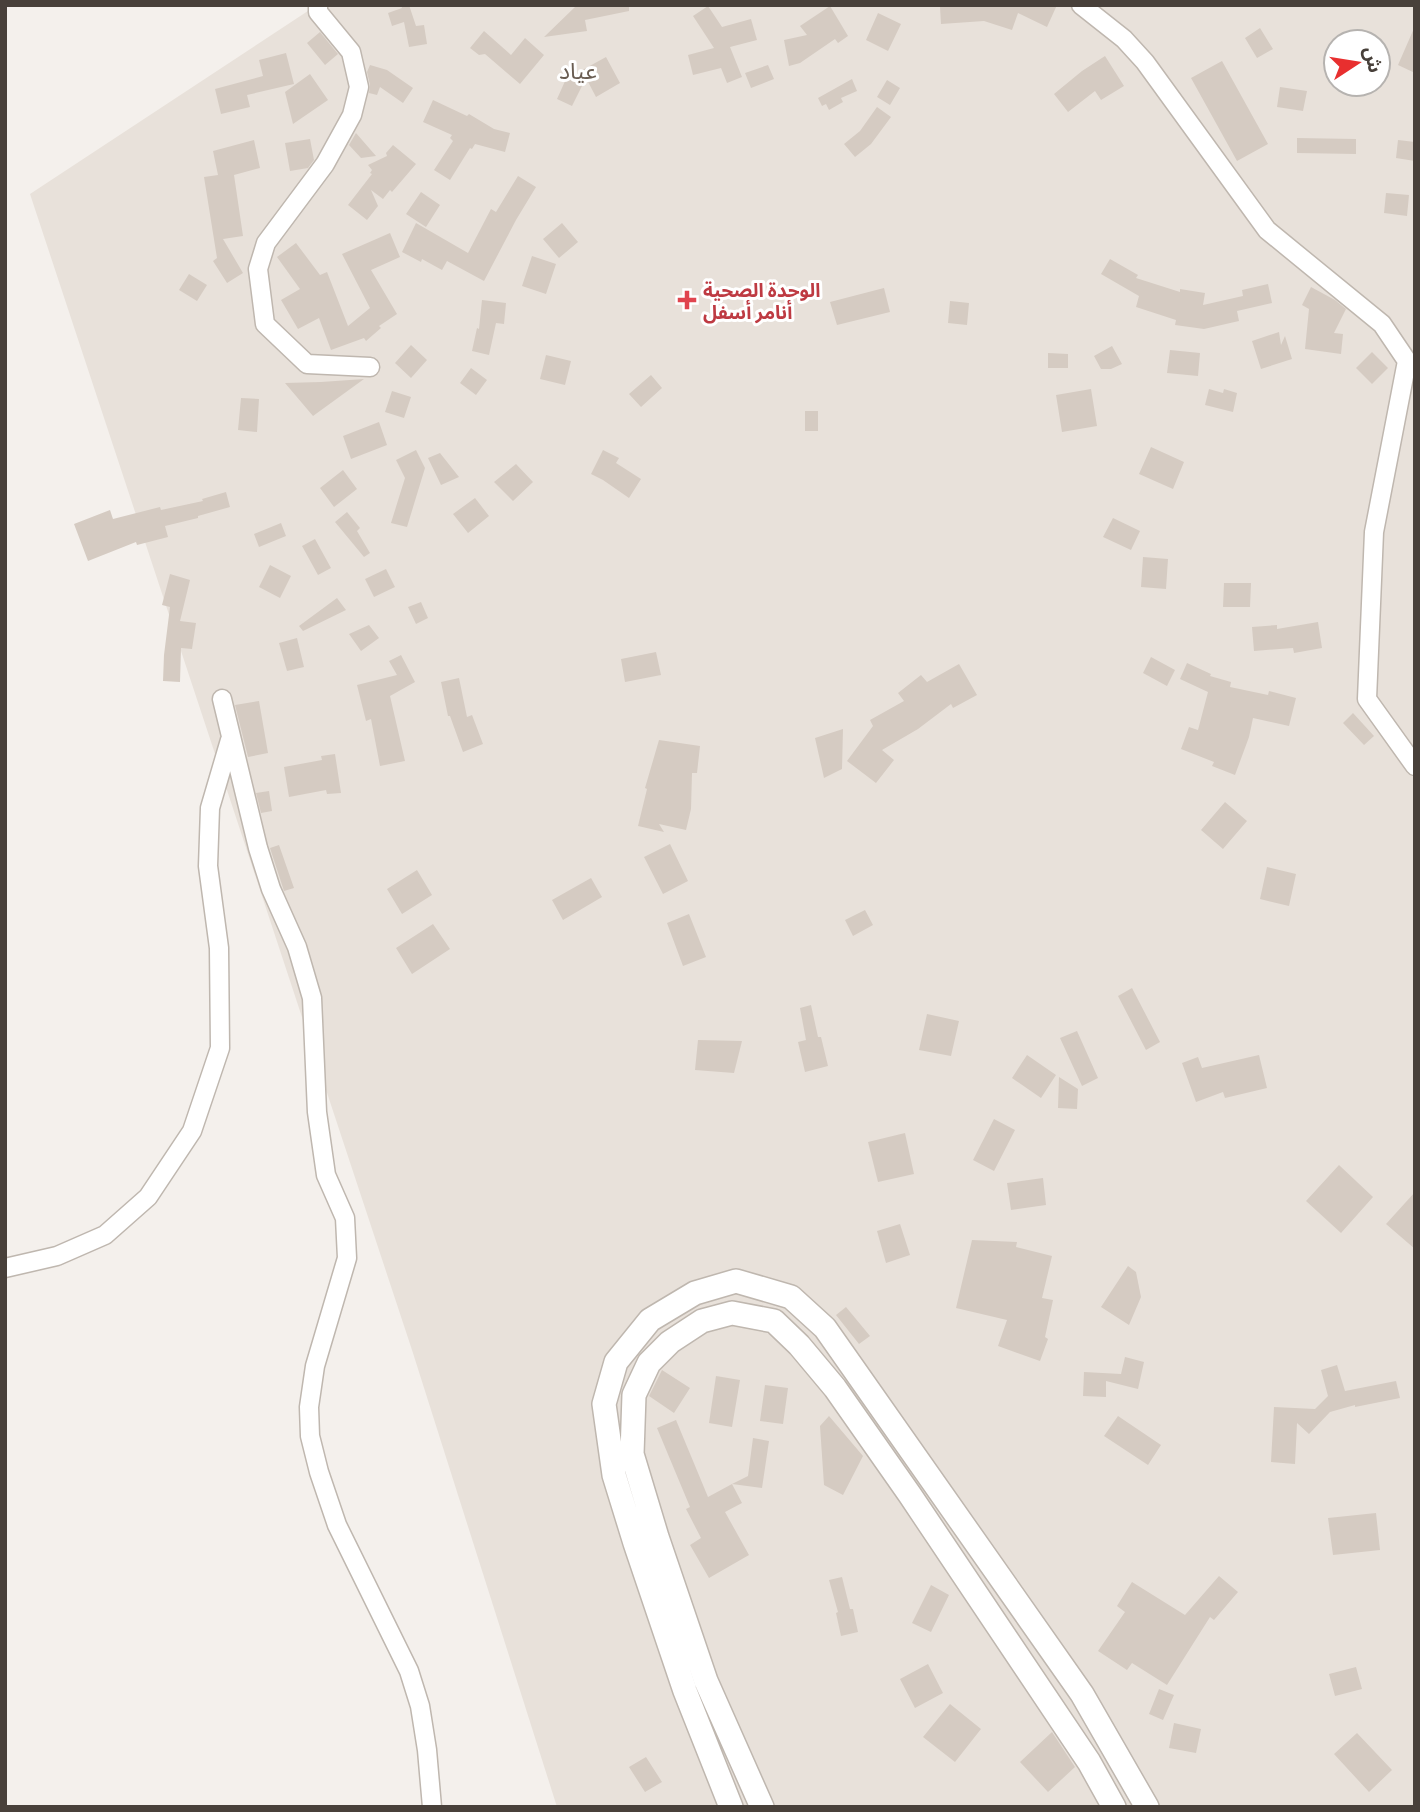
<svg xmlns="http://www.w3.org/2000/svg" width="1420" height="1812" font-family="'Titillium Web','Noto Sans Arabic',sans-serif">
<rect width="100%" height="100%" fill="#f4f0ec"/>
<path fill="#e8e1da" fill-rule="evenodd" d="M317 5H1415V1807H557L412 1350 30 194ZM1336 42H1378V84H1336Z"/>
<path fill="#d5cbc2" d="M401 5H409L416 26 424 25 427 44 409 47 404 22 392 26 388 13 402 8Z
M590 5H629V11L585 20 587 31 544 37 575 7Z
M961 5H1057L1047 27 1018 13 1012 30 984 21 941 24 940 7Z
M708 6 722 27 751 19 757 40 730 47 742 77 727 83 721 68 693 75 688 55 714 48 693 16Z
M830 6 848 36 838 43 835 39 800 63 789 66 784 40 807 35 800 26Z
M878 13 901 24 888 51 866 40Z
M1415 26V73L1398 65Z
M1260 28 1273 49 1257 58 1245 38Z
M484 31 511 55 525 38 544 55 520 84 485 54 479 55 470 48Z
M320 32 338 54 325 65 307 43Z
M286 53 294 84 247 95 250 107 221 114 215 89 263 76 259 60Z
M1105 56 1124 86 1101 100 1095 91 1068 112 1054 94 1082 71Z
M606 57 620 83 596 97 586 78 572 106 557 99 566 79Z
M1222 61 1268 144 1237 161 1191 78Z
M370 65 387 70 413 88 403 103 380 87 377 95 369 93 370 85 367 72Z
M768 65 774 79 751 88 745 73Z
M310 74 328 100 293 124 285 92Z
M852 79 857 91 841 98 843 102 829 110 826 104 822 106 818 98Z
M887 80 900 88 890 105 877 97Z
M1280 87 1307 91 1303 111 1277 107Z
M433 100 467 116 469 114 494 129 510 133 505 152 475 144 472 149 470 148 450 180 434 170 453 141 450 138 452 135 423 122Z
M877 107 891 117 871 144 855 157 844 144 860 131Z
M356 133 376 156 361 158 349 145Z
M1297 138 1356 139V154L1297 153Z
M310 139 314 160 308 168 290 171 285 143Z
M254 140 260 168 234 175 243 236 223 239 243 273 227 283 213 261 217 258 204 177 218 175 213 151Z
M1398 140 1415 142V161L1396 158Z
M393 145 416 164 392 192 390 190 383 199 371 190 378 206 367 220 348 205 372 174 370 173 372 170 368 165 387 156 386 153Z
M518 176 536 187 516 220 484 281 447 261 442 270 422 259 421 262 402 252 416 223 468 253 491 209 496 212Z
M421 192 440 205 426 227 406 214Z
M1386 193 1409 195 1407 216 1384 213Z
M562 223 578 242 559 258 543 239Z
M390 233 400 257 371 270 397 314 379 326 381 328 366 341 364 338 331 350 319 318 298 329 281 300 300 289 277 257 296 243 320 275 327 272 348 326 370 308 342 254Z
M532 256 556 264 546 294 522 286Z
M1110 259 1138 275 1136 278 1180 292V289L1205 293 1203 305 1243 296 1242 290 1268 284 1272 303 1237 311 1239 321 1204 329 1175 325 1176 320 1136 307 1139 296 1101 274Z
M189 274 207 285 197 301 179 290Z
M1311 287 1335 300 1346 309 1334 333 1343 334 1341 354 1305 349 1309 309 1302 305Z
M884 288 890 312 837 325 830 302Z
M482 300 506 303 504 324 496 323 489 355 472 351 477 328 479 329Z
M950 301 969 303 967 325 948 323Z
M1279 332 1281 345 1285 336 1292 359 1261 369 1252 341Z
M411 345 427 360 411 378 395 363Z
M1112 346 1122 364 1111 369H1101L1094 356Z
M1170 350 1200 353 1198 376 1167 373Z
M1372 352 1388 368 1372 384 1356 368Z
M1048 353 1068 354V368H1048Z
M546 355 571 361 565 385 540 379Z
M471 368 487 380 476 395 460 383Z
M651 375 662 388 641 407 629 394Z
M364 379 313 416 285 383 321 382Z
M1091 389 1097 426 1062 432 1056 395Z
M1209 389 1223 393 1224 389 1237 393 1233 412 1205 405Z
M392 391 411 397 404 418 385 412Z
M241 398 259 399 257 432 238 430Z
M805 411H818V431H805Z
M379 422 387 445 351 459 343 436Z
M1151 447 1184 462 1173 489 1139 474Z
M416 450 425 468 407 527 391 523 405 478 396 460Z
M603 450 619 458 616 463 641 479 629 498 603 480 591 474Z
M440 453 459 477 441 485 428 458Z
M516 464 533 482 513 501 494 482Z
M343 470 357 489 334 507 320 488Z
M226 492 230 507 198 516V518L165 526 168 537 137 545 136 542 88 561 74 524 110 510 113 519 160 507 161 510 203 501 202 499Z
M475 498 489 516 468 533 453 514Z
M347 512 360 528 357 531 370 553 364 557 335 522Z
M1113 518 1140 531 1131 550 1103 537Z
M281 523 286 536 259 547 254 534Z
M315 539 331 568 318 575 302 546Z
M1143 557 1168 559 1166 589 1141 587Z
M270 565 291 576 280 598 259 587Z
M386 569 395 587 374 597 365 579Z
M170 574 190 580 180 621 196 623 192 649 181 648 180 682 163 681 164 655 170 607 162 605Z
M1224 583H1251L1250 607H1223Z
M337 598 346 610 303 631 299 626Z
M421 602 428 618 416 624 408 607Z
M1318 622 1322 648 1294 653 1293 648 1254 651 1252 627 1277 625V629Z
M369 625 379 638 361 651 349 634Z
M297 638 304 667 287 671 279 643Z
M656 652 661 675 625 682 621 659Z
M401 655 415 682 390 696 405 761 380 766 371 719 366 721 357 685 397 675 389 661Z
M1151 657 1175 670 1167 686 1143 673Z
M1187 663 1211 674 1210 676 1231 682 1230 687 1268 695 1269 691 1296 698 1289 726 1253 718 1249 737 1235 775 1212 766 1214 762 1181 749 1189 727 1198 730 1208 692 1180 679Z
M959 664 977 695 953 708 951 704 918 729 882 750 894 760 876 783 847 761 873 726 870 720 904 701 898 693 921 675 927 682Z
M459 678 467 717 472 715 483 744 463 752 450 716H448L441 682Z
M259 701 268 753 248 757 235 705Z
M1353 713 1374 736 1364 745 1343 723Z
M843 729 842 769 824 778 815 738Z
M659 740 700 746 697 773H692L691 809 686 830 659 824 664 832 638 826 647 789 645 788Z
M335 754 341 793 327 794 326 790 289 797 284 767 322 760 321 756Z
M269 791 272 811 261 813 256 793Z
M1225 802 1247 821 1223 849 1201 830Z
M670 844 688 881 663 894 644 857Z
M279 845 294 888 284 891 270 848Z
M1267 867 1296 874 1289 906 1260 899Z
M417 870 432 895 402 914 387 889Z
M591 878 602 897 563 920 552 900Z
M865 910 873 925 853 936 845 920Z
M689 914 706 957 683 966 667 923Z
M433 924 450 949 412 974 396 948Z
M1132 988 1160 1042 1146 1050 1118 996Z
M811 1005 818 1037H821L828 1066 805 1072 798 1042 806 1040 800 1008Z
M927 1014 959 1021 951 1056 919 1050Z
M1077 1031 1098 1078 1082 1086 1060 1038Z
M698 1040 742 1041 734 1073 695 1070Z
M1027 1055 1056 1075 1041 1098 1012 1078Z
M1259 1055 1267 1088 1225 1098 1223 1092 1196 1102 1182 1063 1198 1057 1202 1068Z
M1059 1077 1078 1089 1077 1109 1058 1108Z
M994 1119 1015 1130 994 1171 973 1160Z
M905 1133 914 1174 878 1182 868 1142Z
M1339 1165 1373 1197 1341 1233 1306 1201Z
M1043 1178 1046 1205 1011 1210 1007 1183Z
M1415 1192V1249L1386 1224Z
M900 1224 910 1255 886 1263 877 1231Z
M972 1240 1017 1242 1016 1247 1052 1256 1042 1298 1053 1300 1045 1337 1048 1339 1040 1361 998 1346 1007 1320 956 1308Z
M1128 1266 1136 1272 1141 1297 1129 1325 1101 1307Z
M846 1307 870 1336 859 1344 836 1315Z
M1125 1357 1144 1362 1138 1389 1106 1381V1397L1083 1396 1084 1372 1121 1374Z
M1337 1365 1345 1391 1396 1381 1400 1398 1355 1407V1405L1330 1412 1309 1434 1297 1423 1295 1464 1271 1462 1274 1407 1315 1409 1328 1396 1321 1370Z
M662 1370 690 1388 674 1413 649 1396Z
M716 1376 740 1380 732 1427 709 1423Z
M765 1385 788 1388 783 1424 760 1421Z
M829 1416 863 1456 843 1495 824 1485 820 1426Z
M1118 1416 1161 1445 1148 1465 1104 1436Z
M676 1420 708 1497 732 1484 742 1503 725 1512 749 1555 709 1578 690 1545 701 1538 686 1509 690 1507 657 1428Z
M753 1438 769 1441 762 1488 732 1484 748 1476Z
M1376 1513 1380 1550 1333 1555 1328 1518Z
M1219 1576 1238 1592 1214 1620 1210 1617 1167 1685 1132 1663 1127 1670 1098 1651 1125 1612 1117 1606 1132 1582 1185 1615Z
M842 1577 850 1609H853L858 1632 841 1636 836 1613 838 1612 829 1580Z
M931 1585 949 1595 931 1632 912 1623Z
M928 1664 943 1693 915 1708 900 1679Z
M1356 1667 1362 1689 1335 1696 1329 1674Z
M1159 1689 1174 1695 1163 1720 1149 1714Z
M950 1704 981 1729 955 1762 923 1737Z
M1174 1723 1201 1729 1196 1753 1169 1748Z
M1052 1732 1075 1767 1048 1792 1020 1762Z
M1357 1733 1392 1770 1369 1792 1334 1754Z
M646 1757 662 1782 645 1792 629 1767Z"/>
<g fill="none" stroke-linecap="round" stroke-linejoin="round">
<g stroke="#bfb7af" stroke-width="21">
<path id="minor" d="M318 5V12L351 52 359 87 352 115 325 164 266 243 258 269 265 324 307 364 370 367
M1081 5 1124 39 1145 62 1267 230 1382 324 1407 361 1374 532 1367 699 1415 766
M222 699 258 848 271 889 297 947 312 998 317 1112 326 1175 345 1218 347 1258 315 1366 309 1407 310 1436 319 1472 337 1525 409 1671 420 1706 427 1750 432 1807
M5 1268 57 1256 105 1235 148 1197 192 1131 220 1048 219 948 208 866 210 808 230 740"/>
</g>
<g stroke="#bfb7af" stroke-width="26">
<path id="tertiary" d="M731 1807 685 1691 635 1543 614 1475 604 1404 616 1362 650 1320 695 1293 736 1281 791 1297 825 1328 1082 1694 1147 1807
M762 1807 706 1681 657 1537 632 1454 634 1395 649 1363 670 1342 702 1321 732 1313 774 1321 799 1345 835 1388 910 1495 1089 1762 1114 1807"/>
</g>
<use href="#minor" stroke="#fff" stroke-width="18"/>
<use href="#tertiary" stroke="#fff" stroke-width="23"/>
</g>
<path fill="#e0444e" stroke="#fff" stroke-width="2.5" d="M683.5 289.5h7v7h7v7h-7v7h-7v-7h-7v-7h7z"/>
<g text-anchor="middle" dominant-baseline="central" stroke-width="6" stroke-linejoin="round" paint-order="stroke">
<g font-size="19" font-weight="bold" fill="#be3a42" stroke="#fff" text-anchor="start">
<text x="703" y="289">الوحدة الصحية<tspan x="703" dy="22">أنامر أسفل</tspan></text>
</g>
<g font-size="23" fill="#6a5d52" stroke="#fff">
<text x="578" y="70">عياد</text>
</g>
</g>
<rect width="1420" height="1812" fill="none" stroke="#48403a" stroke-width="14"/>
<g transform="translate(1357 63) rotate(78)"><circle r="33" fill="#ffffff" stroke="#b6b3b0" stroke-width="2"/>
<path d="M0-5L12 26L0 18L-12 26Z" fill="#e82f2f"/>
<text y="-10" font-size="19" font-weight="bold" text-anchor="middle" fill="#48403a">ش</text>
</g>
</svg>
